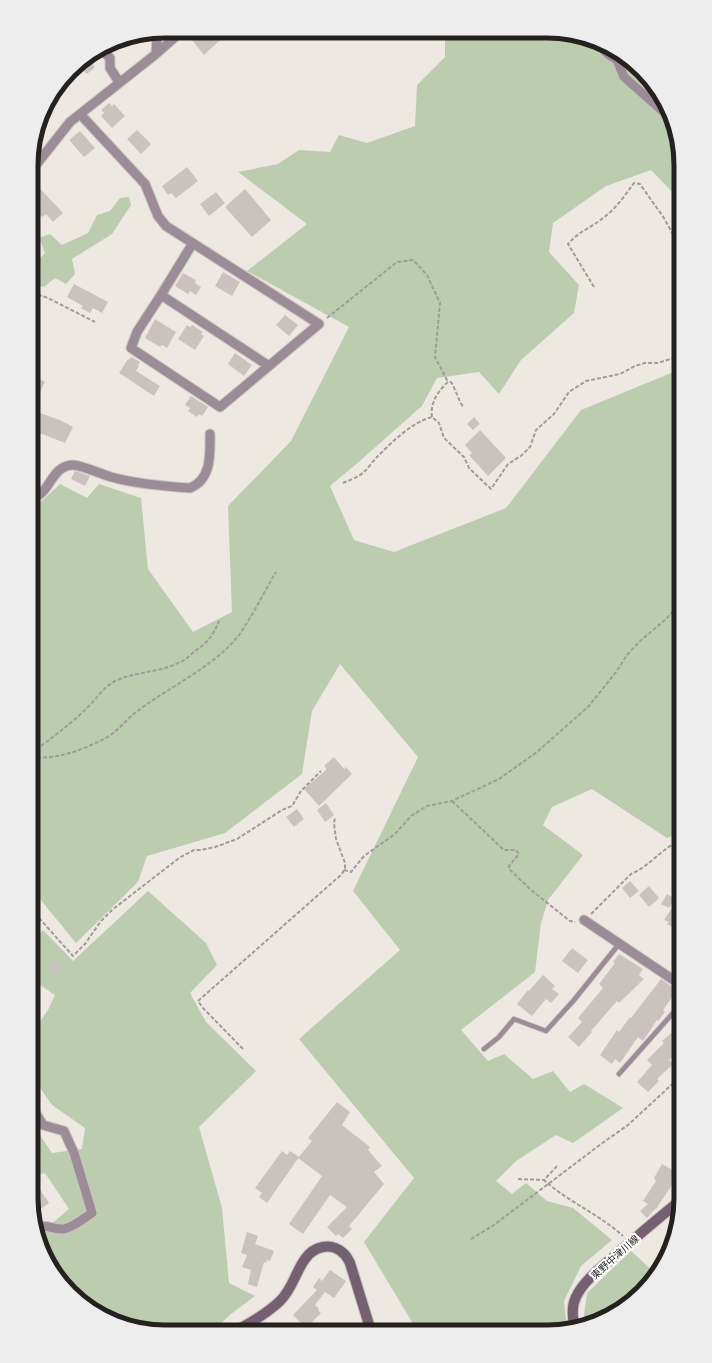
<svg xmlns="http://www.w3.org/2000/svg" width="712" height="1363" font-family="'Archivo Narrow','Noto Sans JP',sans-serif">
<rect width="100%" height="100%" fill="#eee8e2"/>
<path fill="#bbccaf" d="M445 33 573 34 635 64 674 122 681 165V201L651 170 606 186 553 223 549 252 579 285 574 313 521 360 499 394 479 372 437 378 422 406 354 466 330 486 354 540 394 552 506 508 581 410 681 369V832L667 838 592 789 552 807 543 825 583 855 548 900 541 923 535 972 461 1030 488 1061 504 1054 533 1079 553 1071 570 1092 584 1084 623 1108 573 1143 556 1135 516 1161 496 1181 512 1194 526 1183 547 1201 573 1208 612 1240 581 1266 564 1301 567 1329 547 1332H418L364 1242 414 1178 299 1039 400 950 353 891 418 757 340 664 312 711 302 774 225 833 147 856 138 882 76 943 31 888 32 505 42 501 60 484 87 498 99 484 141 498 148 569 193 632 232 612 228 506 291 441 349 327 247 271 307 224 238 172 278 164 299 150 330 152 339 135 367 143 415 126 417 85 445 57Z
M129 197 131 205 112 234 72 259 75 274 66 284 55 278 44 287 32 284V266L45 253 39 238 50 234 62 245 88 233 97 215 110 211 120 198Z
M148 891 206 943 217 965 190 993 206 1022 256 1071 199 1127 222 1208 229 1283 255 1296 231 1314 213 1331H147L106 1318 77 1299 38 1241 37 1236 69 1209 45 1173 31 1177V1122L52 1153 82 1149 85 1128 52 1105 31 1075V1035L48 1010 55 995 31 979V945L43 930 73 961Z
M631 1251 656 1274 653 1280 622 1309 587 1325 584 1315 587 1293Z"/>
<path fill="#cac2bf" d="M192 31H230L204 55 188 35Z
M87 58 95 67 87 74 77 64Z
M109 103 112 106 114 104 125 116 112 128 101 116 104 113 101 110Z
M137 130 151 144 141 154 127 139Z
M80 131 95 148 84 157 69 140Z
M187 167 198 181 176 198 171 193 168 195 162 186Z
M32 180 63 213 53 222 46 214 42 217 32 207Z
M245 189 271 220 252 237 225 207Z
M216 192 225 203 209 216 200 204Z
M223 272 240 282 232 296 215 286Z
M183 273 196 280 195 283 201 287 196 295 190 291 188 294 175 286Z
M74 284 108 302 102 313 93 308 90 313 81 308 83 306 67 297Z
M285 315 298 325 289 336 276 325Z
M155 319 176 332 167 348 162 345 160 347 145 338Z
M187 325 190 327 192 325 203 332 201 334 204 336 195 350 178 339Z
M235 353 252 365 244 376 228 364Z
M131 357 140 362 138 365 139 366 136 371 160 386 154 396 119 373 128 359 129 360Z
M32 375 45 382 32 407Z
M191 396 208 407 202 416 199 414 197 417 188 411 190 408 185 405Z
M34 411 60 420 73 427 65 443 32 430V418Z
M474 417 480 424 473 430 467 424Z
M480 430 506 458 488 476 469 455 472 453 465 445Z
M75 471 90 476 85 486 71 479Z
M334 757 344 769 346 767 352 774 319 806 304 789 327 769 324 766Z
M326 803 334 815 325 822 317 810Z
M297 809 304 819 294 827 286 817Z
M630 881 639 891 630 898 622 888Z
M649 886 659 898 649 907 639 895Z
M667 894 675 899 669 908 661 904Z
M671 909 681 915V930L677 928 676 929 667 924 669 922 664 920Z
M572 948 588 960 578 973 562 961Z
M619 954 643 969 639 975 644 979 619 1003 617 1001 591 1031 592 1032 579 1047 568 1037 582 1022 578 1018 603 988 599 984 615 963 613 962Z
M55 959 63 965 56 975 48 969Z
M543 975 555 986 552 989 559 994 551 1003 546 999 532 1016 517 1004 528 990 529 991Z
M661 979 674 988 673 990 676 992 663 1010 665 1012 658 1021 657 1020 643 1041 638 1037 620 1063 615 1059 612 1064 600 1055 617 1030 619 1032 630 1017 631 1018Z
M681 1025V1048L669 1060 673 1064 657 1079 659 1081 648 1092 637 1082 652 1065 647 1060 664 1043 662 1041Z
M337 1102 350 1112 342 1125 370 1147 368 1150 382 1166 374 1172 384 1184 349 1226 352 1229 343 1238 338 1234 336 1236 327 1227 347 1207 330 1195 303 1234 289 1224 322 1176 298 1158 312 1141 308 1138Z
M282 1151 287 1155 290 1151 299 1157 267 1203 259 1197 262 1193 255 1188Z
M662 1164 681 1175 676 1183 674 1182 656 1209H655L647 1218 640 1211 648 1204 643 1201 656 1181 654 1178Z
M37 1185 49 1203 34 1214 31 1188Z
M247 1232 258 1236 255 1244 274 1251 270 1261 267 1260 266 1263 264 1262 257 1287 248 1284 251 1270 242 1267 247 1255 241 1253Z
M330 1270 346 1281 334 1298 325 1292 315 1305 319 1309 318 1310 321 1313 306 1328 293 1315 317 1290 313 1287 319 1278 322 1281Z"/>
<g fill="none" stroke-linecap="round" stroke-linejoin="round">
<g stroke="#cac4bf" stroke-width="6">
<path id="service" d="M484 1049 499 1037 514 1019 546 1031 574 1000 619 944
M619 1074 681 1004"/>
</g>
<g stroke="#cac4bf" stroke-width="11">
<path id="minor" d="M101 49 110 58V68L119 82
M603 49 609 55 617 60 624 77 659 108 670 116
M156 54 157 37 160 32
M80 114 145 184 158 216 166 226 319 324 220 407 131 348 137 332 161 295 193 243
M32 170 70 122 156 54 182 31
M161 295 269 366
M32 498C50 495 51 465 73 465 80 465 102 474 111 477 137 484 163 486 190 488 212 479 210 454 210 434
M584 920 681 985
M31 1106 43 1125 64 1131 74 1153 92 1213C84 1218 74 1227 64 1229 54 1230 47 1224 36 1227"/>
</g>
<g stroke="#cac4bf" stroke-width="12">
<path id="secondary" d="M574 1327C573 1317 571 1307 576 1297 583 1282 598 1270 611 1259 634 1239 657 1219 681 1200
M236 1331C251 1322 267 1314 280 1301 293 1288 295 1273 305 1259 314 1246 331 1242 343 1253 346 1255 348 1259 350 1263L371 1331"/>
</g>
<path stroke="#a19c98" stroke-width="2" stroke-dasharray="4 2" stroke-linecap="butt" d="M673 235 681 233
M594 287 568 244C579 231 591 228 603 218 616 209 625 195 634 183L640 184 664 218 681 249
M32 293 48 298 95 322
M327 318 397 262 413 260 427 275 440 303 435 357 448 382
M432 417C430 403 438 391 448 382H451C456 390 458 399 463 407
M343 483C350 480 359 477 365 471 369 467 373 461 377 457 392 442 412 422 432 417L439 423 444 438 464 457 469 468 491 489 508 464 522 455 530 447 536 430 554 414 569 392 586 381 620 374 635 366 645 363H657L681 356
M31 753C52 738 71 724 89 706 98 697 104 687 115 681 136 671 160 673 180 662 186 660 190 655 195 651 208 642 213 636 219 621
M31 757C57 760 82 750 104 739 116 733 125 721 135 713 168 687 213 668 239 635 253 615 264 592 276 572
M452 801 504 850H516L519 854 509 866V869L530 889 570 921 575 922
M344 870 351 872 364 856 395 834 411 816 427 806 452 801 499 779 537 752 589 706 616 672 627 655 639 642 666 619 681 603
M31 909 73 956 85 944 101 921 112 910 179 858 194 850H201L215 847 237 839 282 810 292 806 301 791 321 771
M591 914 631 874C650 866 662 848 681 840
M243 1049 203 1008 198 1001 342 874 345 868V863L336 839 334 823 335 818
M557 1166 544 1180C568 1202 599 1214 623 1236
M518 1179 544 1180
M471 1239 494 1225 601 1144 628 1125 681 1076"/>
<use href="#service" stroke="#9b8c98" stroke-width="4.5"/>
<use href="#minor" stroke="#9b8c98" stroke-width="9"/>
<use href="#secondary" stroke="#756071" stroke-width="10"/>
</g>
<g text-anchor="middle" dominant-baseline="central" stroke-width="4" stroke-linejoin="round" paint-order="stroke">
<g font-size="10" fill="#24211f" stroke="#fff">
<text transform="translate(615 1257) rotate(-42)">東野中津川線</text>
</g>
</g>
<path d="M0 0H712V1363H0ZM165 38H547A127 127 0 0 1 674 165V1198A127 127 0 0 1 547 1325H165A127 127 0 0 1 38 1198V165A127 127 0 0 1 165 38Z" fill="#ededed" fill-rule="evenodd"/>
<path fill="none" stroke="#24211f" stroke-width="5" d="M165 38H547A127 127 0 0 1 674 165V1198A127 127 0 0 1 547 1325H165A127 127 0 0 1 38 1198V165A127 127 0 0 1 165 38Z"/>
</svg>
